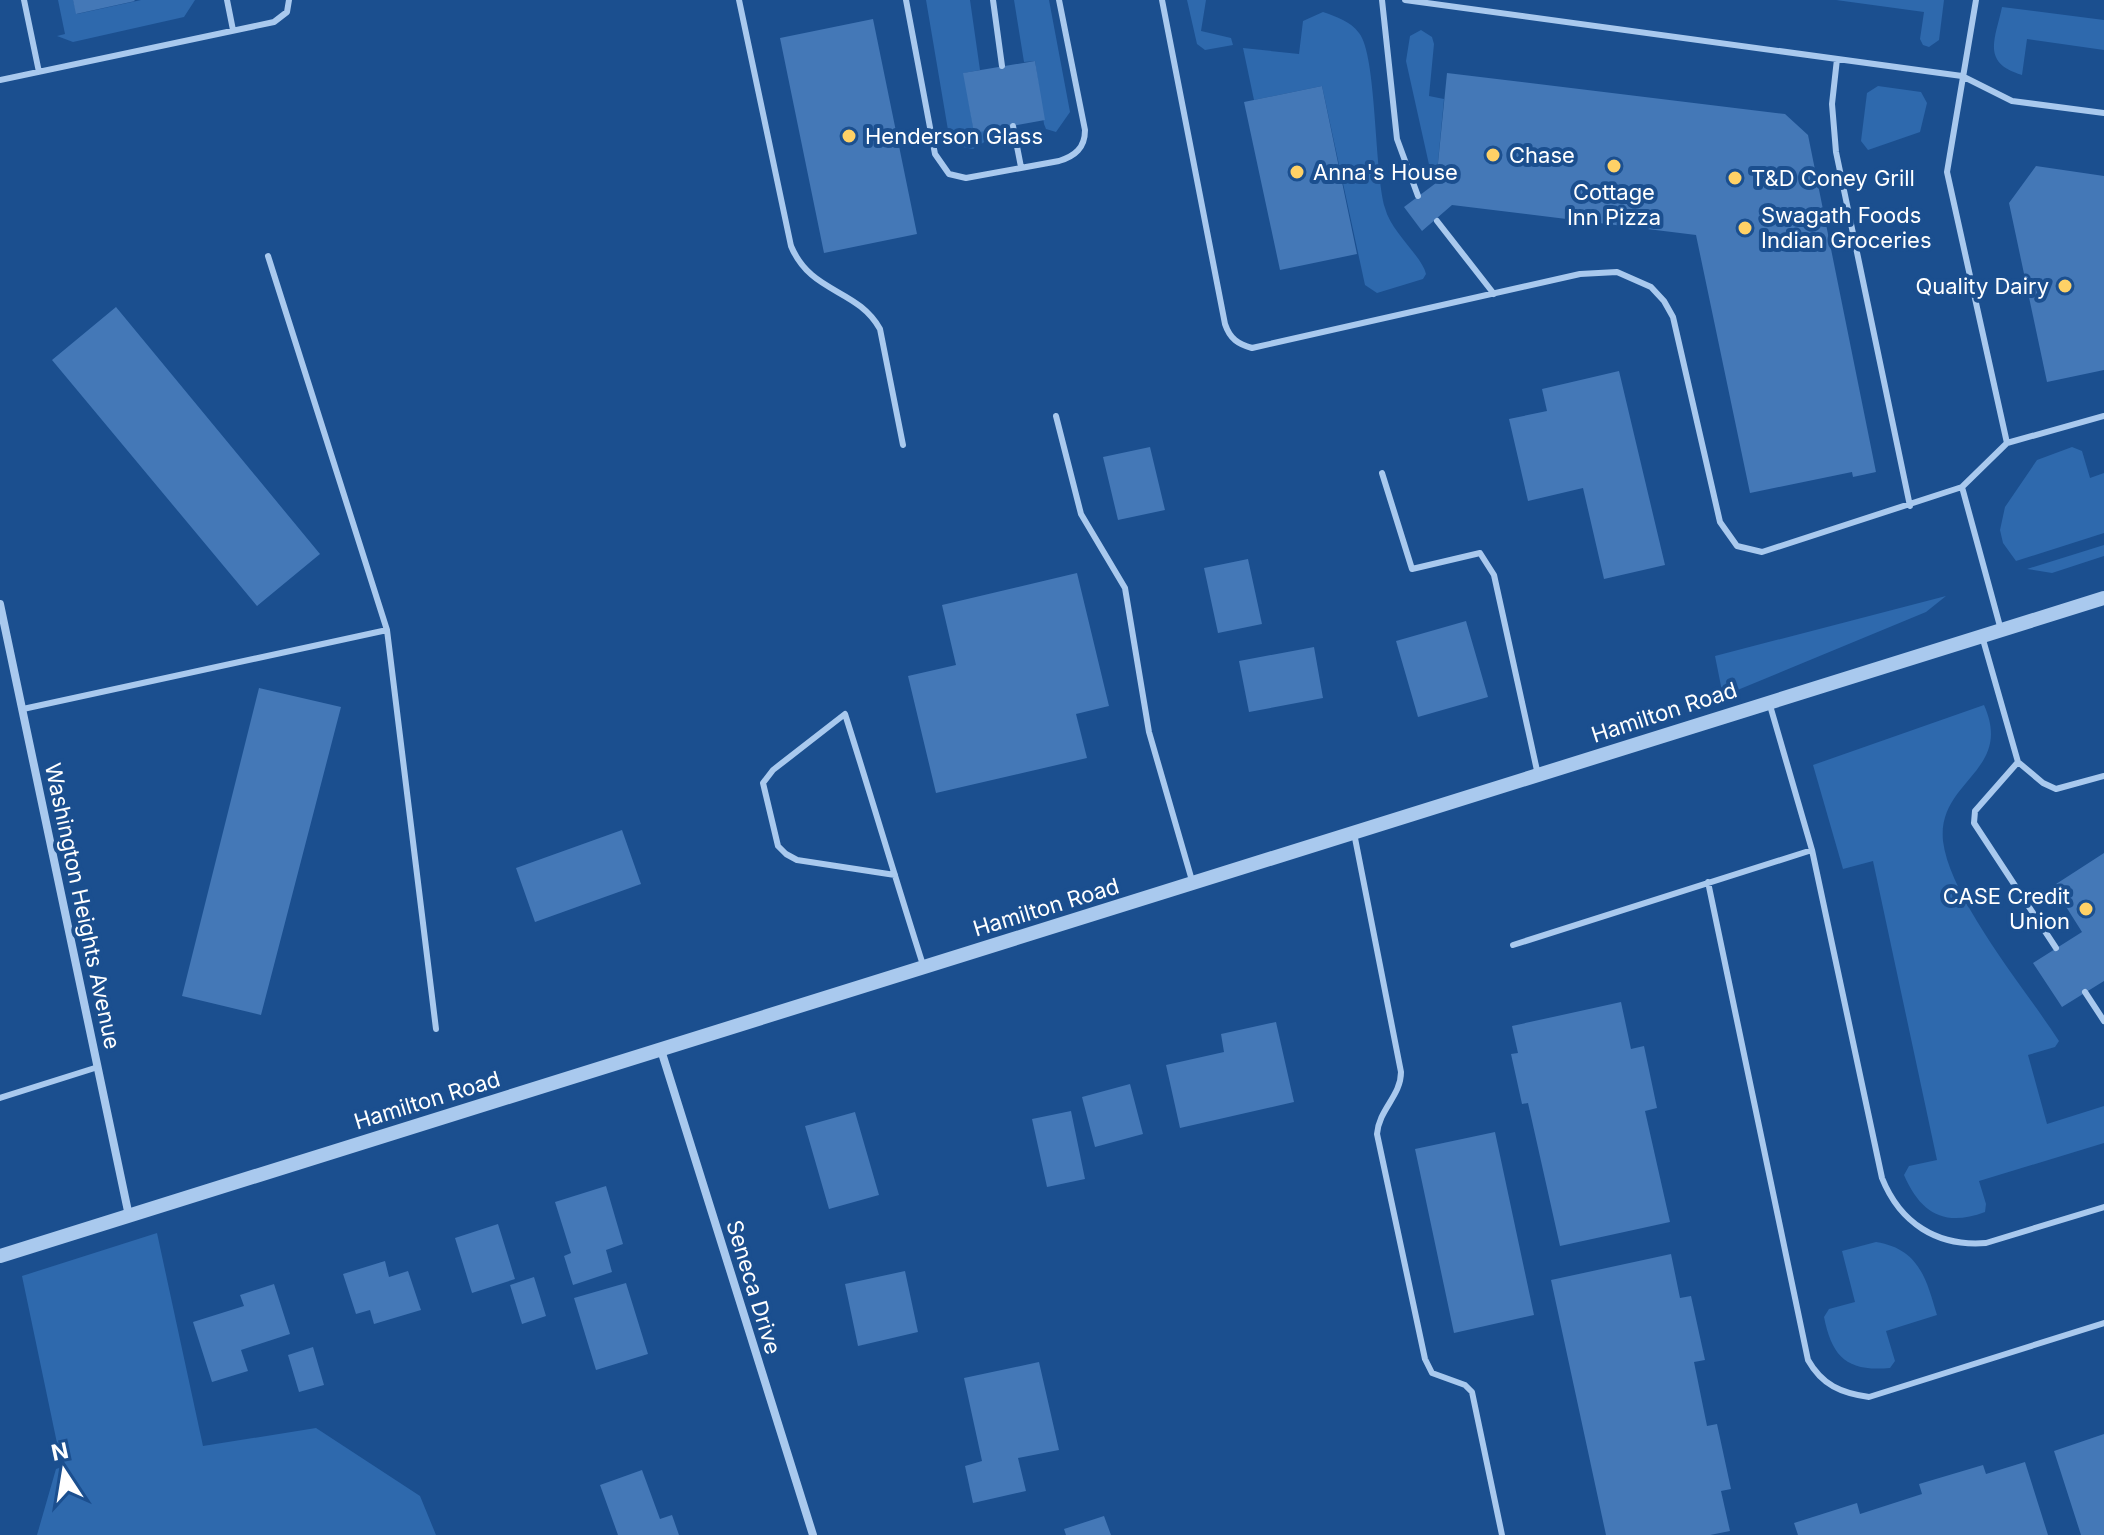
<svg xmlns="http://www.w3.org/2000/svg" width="2104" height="1535" font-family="Inter,sans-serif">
<rect width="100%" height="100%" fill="#1b4f8f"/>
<path fill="#2e69ad" d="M58 0H73L77 14 141 0H195L184 17 73 42 57 36 65 34Z
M926 0H970L980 70 964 73 974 132 992 129 991 138 973 149 963 147 948 130Z
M1014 0H1049L1070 112 1056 132 1046 129 1044 124 1035 61 1024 62Z
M1206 0 1201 31 1231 38 1233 45 1205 50 1197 44 1187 0Z
M1836 0H1944L1939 40 1929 47 1923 45 1920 39 1924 12Z
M2002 7 2104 20V50L2027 39 2022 75C1981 63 1995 40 2002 7Z
M1323 12C1337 17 1350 21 1359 33 1377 55 1374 170 1385 208 1391 232 1422 256 1426 274L1423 279 1377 293 1365 285 1322 86 1254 100 1243 48 1299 54 1303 21Z
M1421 30 1432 37 1434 44 1429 96 1444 99 1436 183 1432 178 1406 61 1410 36Z
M1878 86 1921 92 1927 103 1920 132 1868 150 1861 141 1867 93Z
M2072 447 2082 451 2090 478 2104 473V533L2016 561 2003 543 2000 530 2005 507 2037 460Z
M2104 545V556L2052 573 2027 569Z
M1946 596 1926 612 1723 696 1715 656Z
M1984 705C2014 772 1937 780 1943 841 1950 899 2026 990 2059 1041L2055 1047 2028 1055 2047 1124 2104 1106V1143L1979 1181 1986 1204 1985 1212C1945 1227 1921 1214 1904 1175L1909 1166 1937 1160 1873 861 1843 869 1813 765Z
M157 1233 203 1446 316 1428 420 1496 436 1535H37L56 1469 62 1467 22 1276Z
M1876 1242C1919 1249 1926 1278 1937 1315L1886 1331 1895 1361 1890 1368C1847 1372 1832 1357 1824 1317L1829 1309 1855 1302 1842 1251Z"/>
<path fill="#4478b7" d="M73 0H134L135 1 76 14Z
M873 19 917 234 824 253 780 38Z
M1035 61 1045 120 974 133 963 73Z
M1447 73 1785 114 1808 135 1876 472 1853 477 1852 472 1750 493 1696 235 1452 205 1422 231 1404 207 1436 183Z
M1322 86 1357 254 1280 270 1244 102Z
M2036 166 2104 176V370L2047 382 2009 203Z
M116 307 320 554 257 606 52 360Z
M1619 371 1665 565 1604 579 1583 488 1528 501 1509 419 1547 411 1542 389Z
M1150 447 1165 510 1118 520 1103 457Z
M1248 559 1262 624 1218 633 1204 568Z
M1077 573 1109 706 1076 714 1087 758 936 793 908 676 956 665 942 605Z
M1466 621 1488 697 1418 717 1396 641Z
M1314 647 1323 698 1249 712 1239 661Z
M259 688 341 707 261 1015 182 996Z
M622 830 641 884 535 922 516 868Z
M2104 853V981L2062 1007 2033 963 2082 932 2053 886Z
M1621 1002 1631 1049 1644 1046 1657 1108 1645 1111 1670 1222 1560 1246 1528 1103 1522 1104 1511 1054 1518 1053 1512 1026Z
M1276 1022 1294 1102 1180 1128 1166 1065 1224 1052 1221 1034Z
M1130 1084 1143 1134 1095 1147 1082 1097Z
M1071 1111 1085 1179 1047 1187 1032 1119Z
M855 1112 879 1195 829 1209 805 1126Z
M1495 1132 1534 1315 1454 1333 1415 1149Z
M606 1186 623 1244 606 1250 612 1272 573 1285 564 1256 571 1253 555 1202Z
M498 1224 515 1279 472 1293 455 1238Z
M1671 1254 1680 1298 1691 1296 1705 1360 1694 1362 1707 1426 1717 1424 1731 1489 1721 1491 1730 1531 1710 1535H1606L1551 1280Z
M385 1261 389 1277 408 1271 421 1310 374 1324 370 1310 356 1314 343 1274Z
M905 1271 918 1332 858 1346 845 1284Z
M534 1277 546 1316 522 1324 510 1285Z
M626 1283 648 1354 596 1370 574 1298Z
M274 1284 290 1334 241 1350 248 1371 212 1382 193 1322 244 1306 240 1295Z
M313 1347 324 1385 299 1392 288 1355Z
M1039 1362 1059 1450 1018 1458 1026 1491 973 1503 965 1466 982 1461 964 1378Z
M2104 1434V1535H2081L2054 1451Z
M2025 1462 2048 1535H1798L1794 1523 1857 1503 1860 1514 1922 1494 1919 1484 1983 1465 1986 1474Z
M642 1470 660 1519 672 1515 679 1535H618L600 1485Z
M1104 1516 1111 1535H1066L1064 1529Z"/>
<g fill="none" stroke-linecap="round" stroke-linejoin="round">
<path stroke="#a9c9ee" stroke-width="6" d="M24 0 39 72
M227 0 233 30
M739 0 791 246C811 294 857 288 880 329L903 445
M906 0 935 154 949 174 966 178 1059 161C1075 156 1085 148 1085 130L1059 0
M993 0 1002 66
M1162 0 1225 324C1230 339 1238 344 1252 348L1580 274 1617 272 1651 287 1664 301 1673 317 1720 522 1737 546 1762 552 1962 487
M1382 0 1397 139 1418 196
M1405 0 1962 76 2012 101 2104 113
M1976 0 1947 172 2007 443 1962 487 2001 630
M1837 59 1832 104 1836 152 1910 506
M0 80 274 22 287 12 289 0
M1013 126 1021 167
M1437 221 1494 294
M268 256 387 630 436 1029
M1056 416 1081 514 1125 588 1149 732 1193 884
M2007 443 2104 416
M1382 473 1412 569 1480 553 1494 575 1538 775
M1982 636 2018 762 2043 783 2056 789 2104 776
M23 709 387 630
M2018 762 1975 811 1974 823 2056 948
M1354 833 1401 1072C1401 1096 1379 1109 1377 1134L1425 1359 1432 1373 1465 1385 1472 1392 1502 1535
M1812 850 1882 1178C1900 1223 1937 1247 1986 1243L2104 1207
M895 875 797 860 786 854 778 846 763 783 773 770 845 714C872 799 897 884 924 968
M1708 882 1808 1360C1822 1385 1841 1393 1869 1397L2104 1323
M1513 945 1812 850 1769 702
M2085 992 2104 1021
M0 1098 98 1067"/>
<path stroke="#a9c9ee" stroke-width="8" d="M0 604 129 1216
M661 1050 813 1535"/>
<path stroke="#a9c9ee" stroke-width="14" d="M0 1256 2104 598"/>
</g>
<g fill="#ffd166" stroke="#1b4f8f" stroke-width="3">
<circle cx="849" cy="136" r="8"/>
<circle cx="1493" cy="155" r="8"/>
<circle cx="1614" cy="166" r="8"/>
<circle cx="1297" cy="172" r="8"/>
<circle cx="1735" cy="178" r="8"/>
<circle cx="1745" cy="228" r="8"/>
<circle cx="2065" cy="286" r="8"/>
<circle cx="2086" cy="909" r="8"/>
</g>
<g text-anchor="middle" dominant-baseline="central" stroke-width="8" stroke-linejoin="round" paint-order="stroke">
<g font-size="22" fill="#fff" stroke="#1b4f8f" text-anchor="start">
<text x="865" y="136">Henderson Glass</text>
<text x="1509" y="155">Chase</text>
<text x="1313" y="172">Anna's House</text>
<text x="1751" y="178">T&amp;D Coney Grill</text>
<text x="1614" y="192" text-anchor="middle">Cottage<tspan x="1614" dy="25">Inn Pizza</tspan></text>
<text x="1761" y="215">Swagath Foods<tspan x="1761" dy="25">Indian Groceries</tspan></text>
<text x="2049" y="286" text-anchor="end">Quality Dairy</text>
<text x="2070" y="896" text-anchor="end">CASE Credit<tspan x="2070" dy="25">Union</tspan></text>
</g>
<g font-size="22" fill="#fff" stroke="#1b4f8f">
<text transform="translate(1664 712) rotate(-18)">Hamilton Road</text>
<text transform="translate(83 906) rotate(78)">Washington Heights Avenue</text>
<text transform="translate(1046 907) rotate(-17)">Hamilton Road</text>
<text transform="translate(427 1100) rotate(-17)">Hamilton Road</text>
<text transform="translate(754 1287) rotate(73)">Seneca Drive</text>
</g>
</g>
<g transform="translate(64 1471) rotate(348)" stroke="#1b4f8f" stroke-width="6" paint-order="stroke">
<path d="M0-6L14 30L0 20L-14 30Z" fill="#ffffff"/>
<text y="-12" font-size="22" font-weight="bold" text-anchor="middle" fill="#ffffff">N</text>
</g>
</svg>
